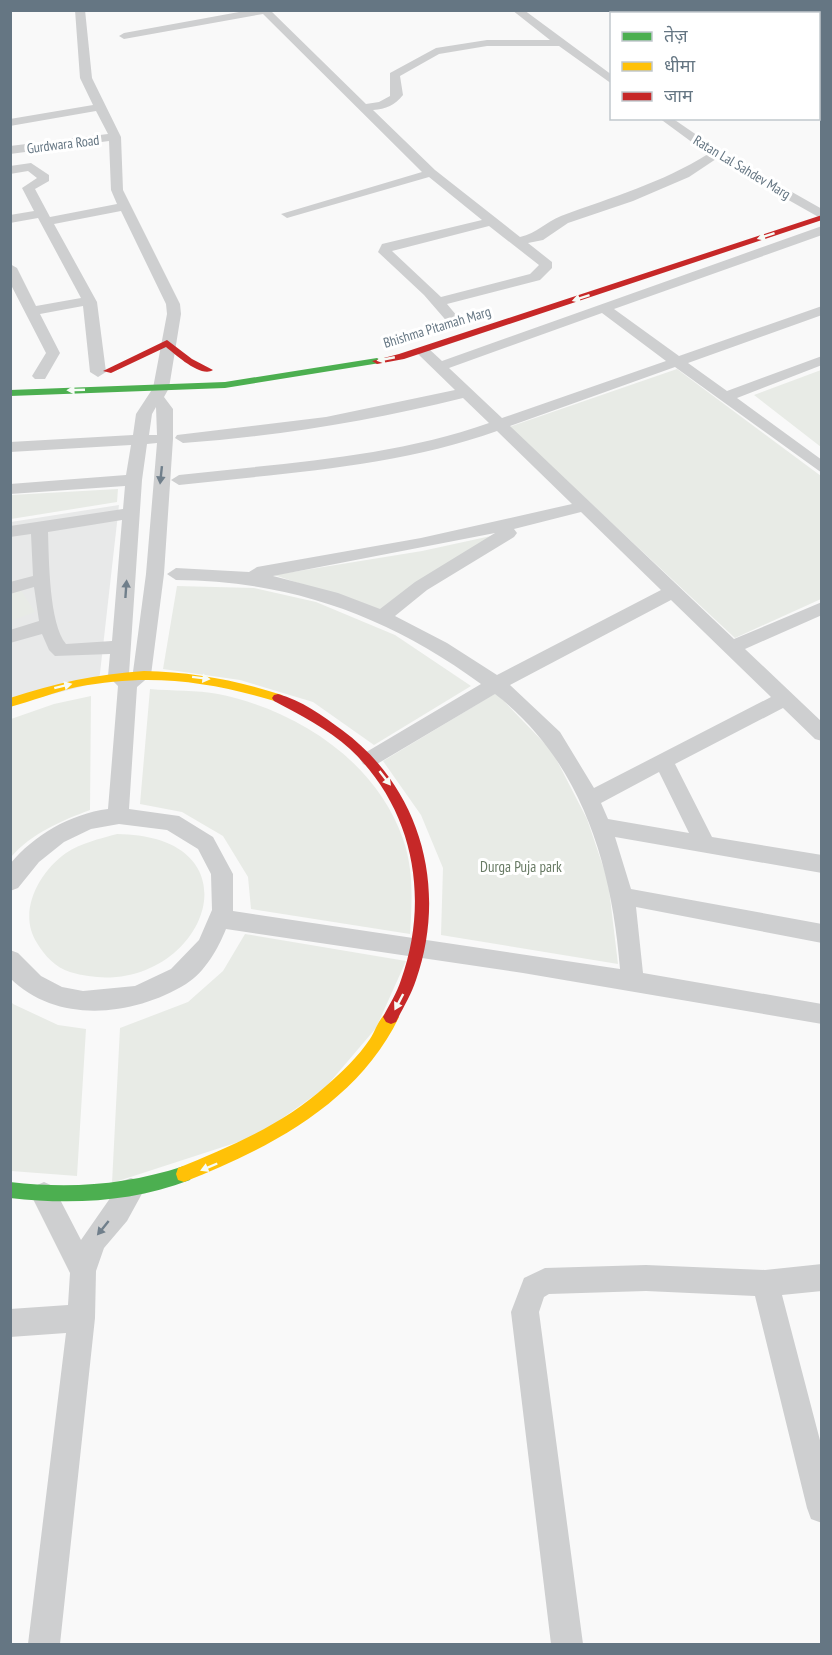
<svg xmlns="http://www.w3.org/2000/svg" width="832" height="1655" font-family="'PT Sans Narrow','Noto Sans Devanagari',sans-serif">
<rect width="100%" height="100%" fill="#f9f9f9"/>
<path fill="#e8e9e9" d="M119 505 99 682 11 705V522Z"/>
<path fill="#e8ebe6" d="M677 369 821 476V599L735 638 509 427Z
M821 370H822L821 447 754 395Z
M118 489 117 502 11 519V495Z
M491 536 381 610 274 575 422 551Z
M177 586 254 588 316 602 395 635 471 686 374 745 313 702 240 680 163 669Z
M20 589 35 612 11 621V593Z
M150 689C172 691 197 690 218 694 297 710 376 761 403 839 414 870 412 903 410 934L251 909 248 877 223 836 182 812 140 804Z
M496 693 552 751 587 819 608 881 618 964 441 935 443 868 421 815 383 761Z
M91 696 90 810C61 821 32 833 11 857V719L54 704Z
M117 834C273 836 197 1010 70 972 56 968 44 955 37 943 17 912 39 872 66 853 81 843 99 839 117 834Z
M245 934 406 961 376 1028 325 1088 257 1136 112 1183 120 1028 188 1002 223 971Z
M10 1000 13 1004 58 1025 86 1029 77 1176 11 1171Z"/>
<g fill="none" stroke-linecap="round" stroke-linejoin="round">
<path fill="#cecfd0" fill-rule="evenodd" d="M75 10H85L92 78 121 137 123 190 180 304 181 314 169 388 164 397 173 409V439L164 574 151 675 137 687 129 809 179 816 213 837 233 874V911L620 969C612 865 581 760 495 694L377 764 370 767 363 764 360 759 363 754 481 684C388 616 291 581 176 580L167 574 176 568 249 572 257 567 421 538 572 504 497 431C396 467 285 473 179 485L171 480 179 475C283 463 390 458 489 423L463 398C371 421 278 436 183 443L175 438 177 435 326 417 455 390 418 354 416 351 418 348H428L442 361 822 226V235L614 309 679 356 822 306V315L688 363 727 391 822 356V365L737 398 822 460V473L675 367 510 426 734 639 822 602V615L745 649 822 722V741L815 739 783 708 675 764 712 837 822 855V873L615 837 631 889 822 924V943L636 907 643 973 822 1004V1024L523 973 226 929C218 949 205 972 186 984 134 1016 57 1025 10 978V950L18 953 41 976 62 987 83 991 135 986 171 969 199 940 212 910 211 874 198 849 167 830 119 824 91 829 64 842 39 862 18 888 10 891V864C34 835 70 814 108 809L118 686 108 676 110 654 55 656 49 650 42 634 10 643V630L39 621 34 587 10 594V582L33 576 31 534 10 537V526L123 509 125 486 10 494V484L126 475 131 445 10 452V442L133 435 136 414 153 388 167 314 166 304 121 211 54 224 97 302 106 372 98 377 90 372 83 306 40 314 60 353 45 379H35L32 376 46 353 10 283V264L17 268 36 306 81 298 38 218 10 223V215L34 211 22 188 37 178 28 171 10 174V166L31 163 49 175V181L35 189 50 217 117 204 111 190 109 141 10 154V146L108 134 96 111 10 126V119L93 105 80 78ZM602 313 666 361 502 418 449 368ZM156 407 157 435H149L152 414ZM157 443 146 574 133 672 129 674 142 480 147 444ZM581 512 661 590 497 675 447 643 395 616 427 590 514 537 517 533 514 529ZM122 520 112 641 66 644C49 624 49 559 48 532ZM495 533 415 582 380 609 338 593 273 576ZM671 600 771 697 594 788 560 732 510 685ZM659 772 689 833 608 819 601 803Z
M250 10H270L366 104 379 102 390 96V73L436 48 487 40H550L512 10H524L612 75V84L559 46H487L439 54 400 76 403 95C395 105 386 109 373 110L435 170 520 237C537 233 546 222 561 216 612 197 662 183 708 154L659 118H672L720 151 822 209V219L716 159 689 177 633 201 568 223 543 240 528 243 552 262V268L540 280 447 304 462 322 455 326 450 325 424 295 378 252 382 244 482 220 429 177 287 218 281 214 422 172 263 14 124 39 119 36 124 33ZM489 226 539 265 530 274 441 297 392 251Z
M753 10H765L768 14H756Z
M818 43 822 44V51L818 50Z
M131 1178 140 1181 144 1190 127 1221 104 1248 96 1271 95 1318 60 1644H28L66 1333 10 1337V1309L68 1305 70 1273 31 1195 35 1186 44 1182 53 1186 81 1240 122 1181Z
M822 1264V1291L782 1295 822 1448V1523L811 1519 807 1508 755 1296 646 1291 549 1294 544 1297 539 1312 583 1644H551L511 1312 524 1278 545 1268 646 1265 765 1270Z"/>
<path fill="#4caf50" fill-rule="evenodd" d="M377 358 382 361 380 363 225 388 10 396V390L225 382Z
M184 1166 190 1168 192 1174 190 1180C132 1202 72 1205 10 1198V1182C71 1189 126 1185 184 1166Z"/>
<path fill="#ffc107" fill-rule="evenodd" d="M144 671C192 672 236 680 282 695L284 698 278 702C208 681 150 673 77 687 54 692 33 701 10 707V698C55 683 97 674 144 671Z
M391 1010 396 1012 399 1017C358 1103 268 1149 184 1182L178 1180 176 1174 178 1168C230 1147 284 1124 326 1086 342 1072 358 1057 370 1039 376 1030 380 1014 391 1010Z"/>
<path fill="#c62828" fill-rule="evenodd" d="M822 215V220L404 359 377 364 372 361 399 354Z
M167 340 192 359 213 370C201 378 176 355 166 347L111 373 103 371Z
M278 694C301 700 323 716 342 730 421 788 448 888 416 980 411 995 403 1008 396 1022L391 1024 386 1022 383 1017C389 1005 397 993 401 980 430 899 414 809 350 749 328 729 300 715 274 701L272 698 274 695Z"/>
<path stroke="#c3c5c6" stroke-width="2" stroke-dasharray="4.5 2" stroke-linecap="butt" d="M708 10 713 14
M818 82 822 83"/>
</g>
<defs><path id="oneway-solid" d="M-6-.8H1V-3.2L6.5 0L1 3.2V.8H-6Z" transform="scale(1.5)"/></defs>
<g fill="#f6fbf6">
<use href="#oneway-solid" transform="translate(766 236) rotate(162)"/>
<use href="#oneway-solid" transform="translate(581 298) rotate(162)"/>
<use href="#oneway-solid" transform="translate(386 359) rotate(169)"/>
<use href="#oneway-solid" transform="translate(76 390) rotate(178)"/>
<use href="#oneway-solid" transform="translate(201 678) rotate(7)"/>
<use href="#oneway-solid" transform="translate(63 686) rotate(-14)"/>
<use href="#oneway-solid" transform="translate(385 778) rotate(52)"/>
<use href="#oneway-solid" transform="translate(399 1002) rotate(118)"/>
<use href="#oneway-solid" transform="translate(209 1167) rotate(157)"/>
</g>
<g fill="#707f8b">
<use href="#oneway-solid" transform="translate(161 475) rotate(96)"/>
<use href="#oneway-solid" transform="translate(126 589) rotate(-86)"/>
<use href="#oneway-solid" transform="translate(103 1228) rotate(129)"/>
</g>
<g text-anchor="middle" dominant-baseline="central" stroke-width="6" stroke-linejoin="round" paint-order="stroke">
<g font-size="14" fill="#657683" stroke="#fff">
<text transform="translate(63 144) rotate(-7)">Gurdwara Road</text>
<text transform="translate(742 167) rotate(31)">Ratan Lal Sahdev Marg</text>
<text transform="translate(437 327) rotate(-17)">Bhishma Pitamah Marg</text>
</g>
<g font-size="15" fill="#687a64" stroke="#fff">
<text x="521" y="866">Durga Puja park</text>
</g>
</g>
<rect width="832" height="1655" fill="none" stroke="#657683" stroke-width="24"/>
<rect x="610" y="12" width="210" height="108" fill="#ffffff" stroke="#c1c8cd" stroke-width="1.5"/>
<rect x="622" y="32" width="30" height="9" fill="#4caf50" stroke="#c1c8cd" stroke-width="1.5"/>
<text x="664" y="42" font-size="18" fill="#657683">तेज़</text>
<rect x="622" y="62" width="30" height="9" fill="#ffc107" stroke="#c1c8cd" stroke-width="1.5"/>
<text x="664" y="72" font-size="18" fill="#657683">धीमा</text>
<rect x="622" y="92" width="30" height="9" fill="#c62828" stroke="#c1c8cd" stroke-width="1.5"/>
<text x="664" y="102" font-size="18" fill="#657683">जाम</text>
</svg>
